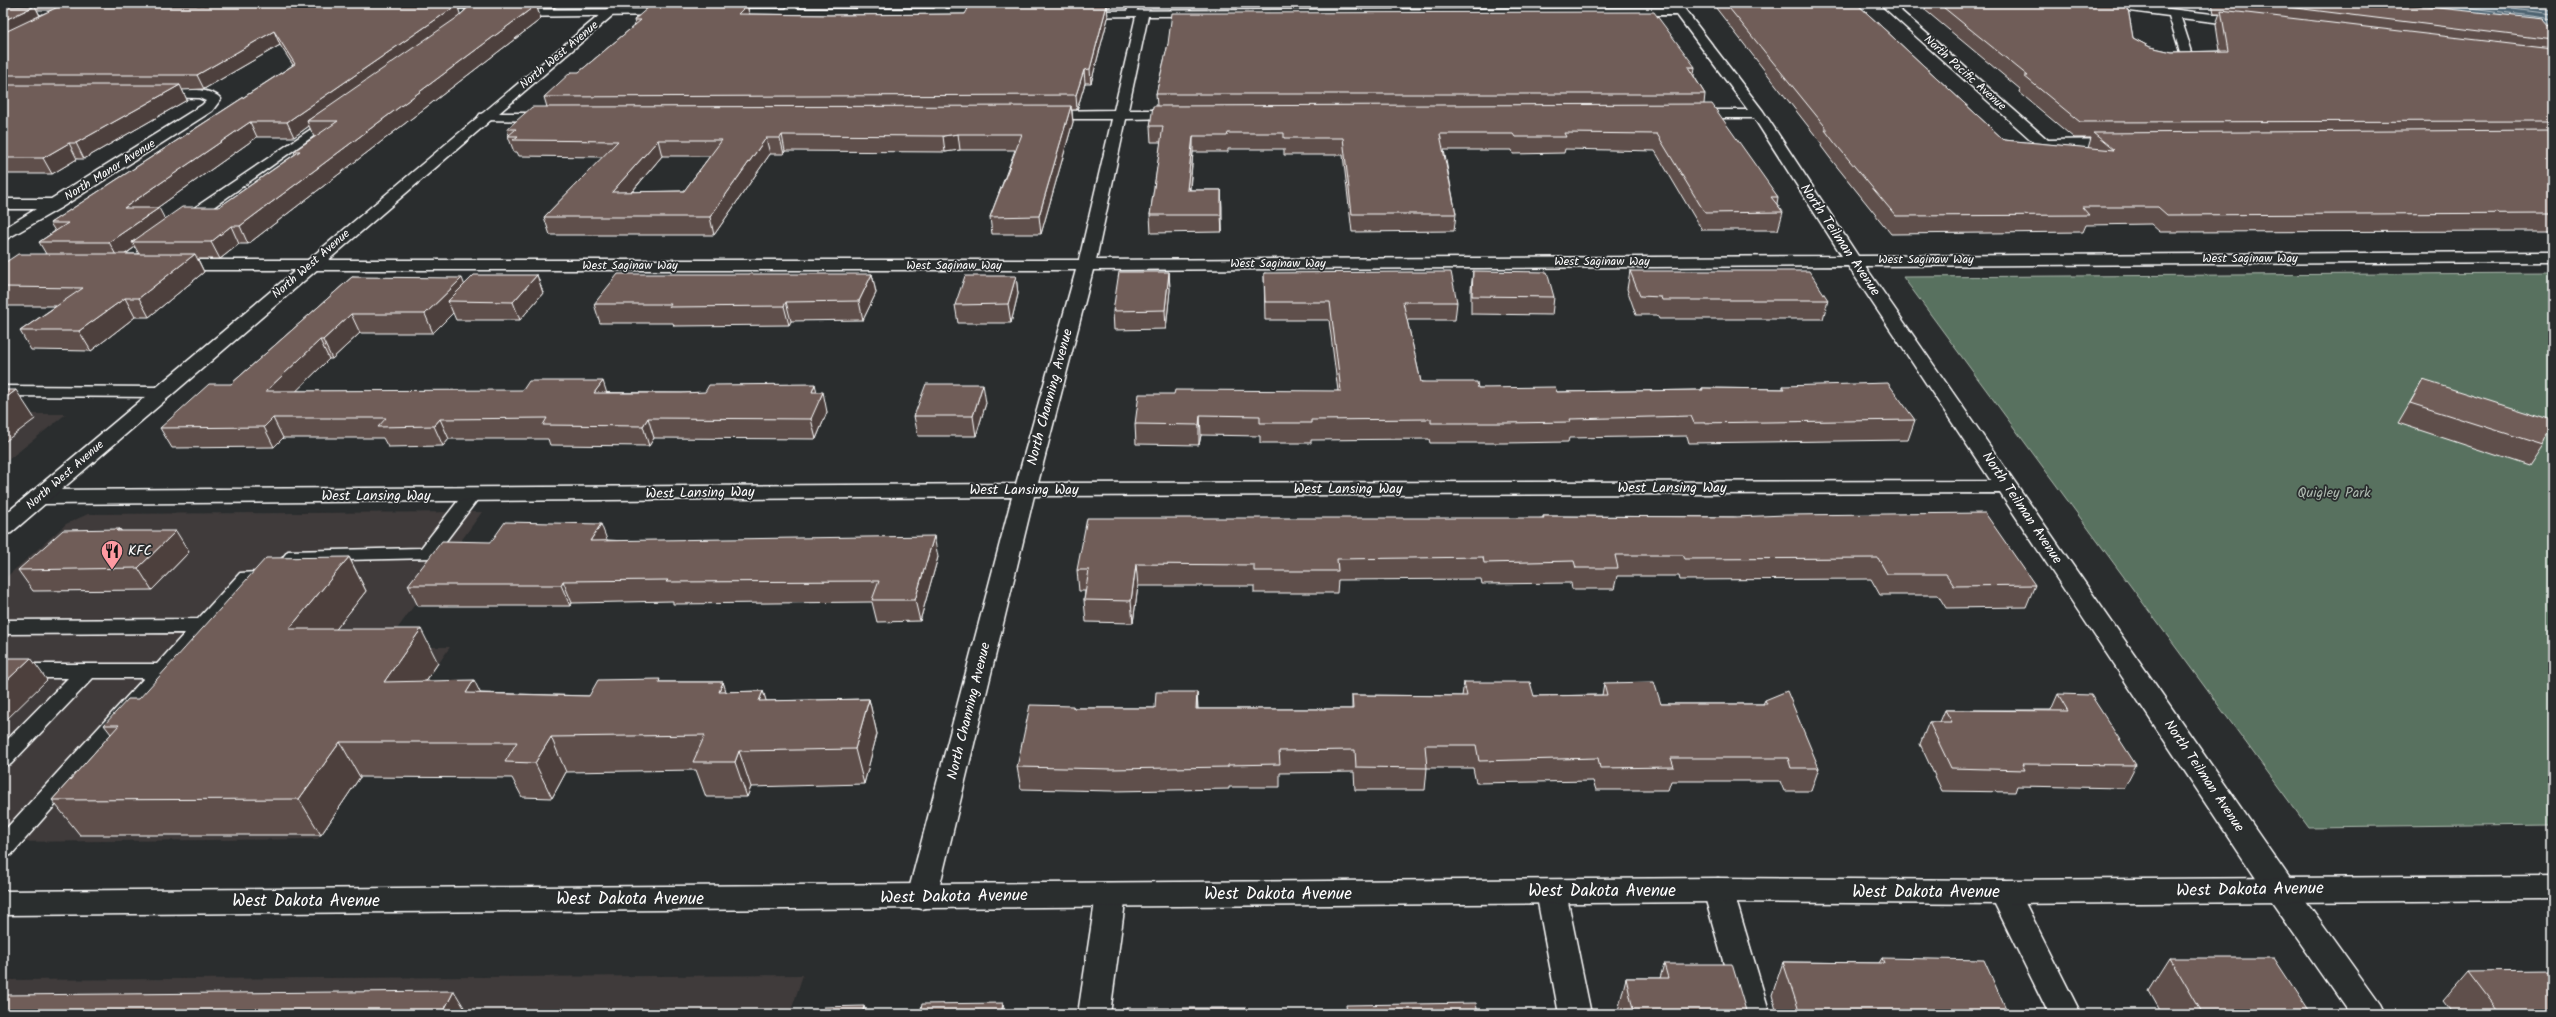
<svg xmlns="http://www.w3.org/2000/svg" width="2556" height="1017" font-family="Kalam,sans-serif">
<rect width="100%" height="100%" fill="#2a2d2e"/>
<filter id="ink" filterUnits="userSpaceOnUse"><feTurbulence type="fractalNoise" baseFrequency=".025" numOctaves="2"/><feDisplacementMap in="SourceGraphic" scale="8" xChannelSelector="R" yChannelSelector="G"/><feConvolveMatrix kernelMatrix="1 2 1 2 8 2 1 2 1" color-interpolation-filters="sRGB"/></filter>
<g filter="url(#ink)">
<path fill="#3f3b3b" d="M665 3H1151V5L668 6Z
M3 414H66L3 464Z
M482 512 384 647H450L318 839 3 842V580L66 524 88 514Z
M803 975 790 1014H3V980Z"/>
<path fill="#58715e" stroke="#acb8ae" d="M2553 273V824L2308 827 1903 277Z"/>
<path fill="#4d6371" stroke="#94a1aa" d="M2404 3H2498L2553 10V23Z"/>
<g fill="none" stroke-linecap="round" stroke-linejoin="round">
<path stroke="#b8c1c6" stroke-width="1" d="M2435 3 2553 19
M2508 3 2512 9 2553 14"/>
<g stroke="#fff" stroke-width="3">
<path id="lane" d="M791 3H801L791 15H785L783 13Z
M939 3H949L939 15H933L931 13Z
M1130 3H1140L1135 14 1127 12Z
M1391 3H1401L1402 14H1396Z
M332 115 338 118 336 120 191 223H181L179 220 181 217Z
M3 386 162 387 170 392 162 397 3 396Z
M471 491 477 492 480 496 433 558 300 561 284 581 252 583 11 855 3 857V832L144 678H93L11 764 3 766V744L68 678H3V664H157L185 633 3 634V620L198 619 240 573 272 571 288 551 421 548 465 492Z"/>
</g>
<g stroke="#fff" stroke-width="3">
<path id="street" d="M1668 3H1680L1763 111 1858 256 2553 252V262L1865 266 2291 880 2380 1004 2385 1014H2350L2269 898 2000 493 1034 496 937 897 933 906 922 909 911 906 907 897 1012 497 39 504 31 502 28 497 31 492 39 490 1016 484 1076 270H170L164 269 162 265 164 261 170 260H1079L1112 119H1043L1036 115 1043 111 1114 110 1136 16 1078 17 1074 15V11L1671 8ZM1677 15 1748 110H1691L1684 114 1691 118H1754L1842 256 1096 260 1126 119 1182 118 1189 114 1182 110H1128L1148 16ZM1848 266 1991 481 1038 483 1093 270Z
M1879 3H1892L2048 140 2120 139 2127 143 2120 147H2039Z
M2084 3H2119L2246 18 2252 22 2246 26 2181 18 2193 55 2187 59 2181 55 2169 16 2090 6Z
M672 9 678 13 676 15 430 18 424 14 430 10Z
M718 9H996L1002 13 996 17 714 15 712 13Z
M154 90C169 90 211 85 221 99L212 111 62 207 3 241V229L36 209H3V199H51L202 105 206 101 199 98 149 97 147 94Z
M485 113H550L557 117 550 121 480 120 478 117 480 114Z
M1718 878 1729 881 1733 890 1770 1014H1738L1703 890 1707 881Z
M1551 880 1562 883 1566 892 1591 1014H1559L1536 892 1540 883Z
M2004 880 2015 883 2081 1014H2049L1989 892 1993 883Z
M1111 883 1122 886 1126 895 1110 1014H1078L1096 895 1100 886Z"/>
</g>
<g stroke="#fff" stroke-width="3">
<path id="secondary" d="M614 3H627L11 533 3 535V516Z
M2553 876V900L2004 904 1718 902 3 915V891L1718 878 2004 880Z"/>
</g>
<use href="#lane" fill="#2a2d2e" fill-rule="evenodd"/>
<use href="#street" fill="#2a2d2e" fill-rule="evenodd"/>
<use href="#secondary" fill="#2a2d2e" fill-rule="evenodd"/>
</g>
<path fill="#5f504c" stroke="#fff" fill-rule="evenodd" d="M3 3H560L554 8H537L541 19 248 244H239L220 259H198L204 272 149 317H135L91 351 31 350 20 331 56 306H3V264L46 254 39 242 55 231 50 223 293 65 280 45 204 89 182 90 187 100 84 159H77L52 174H3ZM458 8H467L460 15ZM37 10H52L40 15ZM309 126 314 137H315L294 151 295 154 219 207 165 219 157 208 257 137H294ZM135 247 139 254H126Z
M663 3H765L761 8H748L749 14 829 15 965 14 977 5V3H1111L1110 7H1107L1108 18 1091 83H1085L1077 110H1072L1073 122 1041 234H992L990 217 1015 150H960L945 152 785 151 784 154H770L714 235H550L544 217 603 157 519 156 517 152H514L508 136 509 135 507 129 547 107 544 97 579 72 635 25 634 20 664 6ZM662 156H710L684 191 632 192Z
M1712 3H1856L2004 140 2088 148 2091 138H2074L2019 92 2020 89 1925 10 1926 3H2127L2133 38 2150 47 2172 52 2220 51 2216 24 2220 13H2214L2212 3H2392L2553 27V231L2160 232 2151 224 2086 225 2083 232 1891 234 1830 158 1821 146 1822 144Z
M1168 44 1695 67 1694 76 1705 94 1704 104 1778 197 1777 204 1783 212 1778 230H1702L1655 151 1565 149 1564 153 1513 154 1512 150H1444L1456 214 1454 231 1352 232 1343 155H1284V149H1228V152H1193L1190 190H1221L1222 232 1151 233 1150 215 1161 142H1151L1150 126 1157 106 1156 94Z
M1473 271 1554 297 1552 315 1471 314V289Z
M1630 271 1828 300 1823 319H1659L1657 315H1636L1627 289Z
M1169 272 1170 290 1166 329 1114 330 1113 311Z
M1264 273 1457 302 1455 320H1407L1421 382 1478 388 1557 392 1701 390 1702 388 1783 389V386L1915 420 1908 440 1689 443 1687 436 1569 438 1568 442 1504 443H1430L1429 439 1311 440V443H1260V436L1201 435 1199 445 1136 444 1135 424 1338 391 1329 320H1265Z
M872 274 876 293 863 320 791 321 789 325 674 326 673 323H600L594 304Z
M537 275 543 293 520 320H456L453 313 433 333H360L332 359H329L296 391 682 393 817 392 827 412 816 439 654 438 649 446 550 445 548 439H449L443 446 388 447 383 438H283L274 447 172 448 160 428 231 384 352 277 464 285Z
M1016 276 1018 294 1011 323H958L955 305Z
M2423 380 2543 445 2529 466 2398 423Z
M986 403 976 436H918L914 416Z
M1543 516 1734 517 2035 585 2026 607 1946 608 1938 595H1880L1871 579 1680 580 1679 576H1617L1614 589H1572L1571 583 1482 584 1481 579 1338 580 1337 593H1254V586H1138L1133 623 1086 622 1084 600 1085 591H1079L1077 570 1543 518Z
M120 529 121 531 189 552 152 590 33 591 18 570Z
M607 540 938 557 920 621 877 622 872 602 673 604V601L572 603 570 606H418L408 585 491 542Z
M349 557 366 591 336 629 438 663 426 681 480 693 589 696 660 682H723L726 692 763 691 766 701 869 699 877 734 864 784 751 787 747 797H706L696 770 566 772 552 798 522 797 512 778 360 777 321 835H80L52 800 111 734 104 725 139 699Z
M1464 682 1534 696 1602 695 1604 683 1661 704H1763L1765 700 1819 768 1811 791H1784L1780 781H1671L1668 790H1596L1593 781 1476 783 1473 768H1427L1425 790H1355L1354 772 1280 773V787H1229V789L1113 791 1021 789 1017 767 1073 706V708H1155L1197 692 1198 709H1352V695L1462 696Z
M2058 694 2136 765 2124 788 2017 786 2015 792 1942 791 1920 744 1929 722H1940L1945 710H2051Z
M1882 958 2008 1014H1777L1772 995 1783 962 1879 963Z
M2170 958 2311 1014H2162L2149 991Z
M1664 964 1747 1014H1619L1618 1011 1626 978H1660Z
M2468 972 2553 1014H2453L2443 1001Z"/>
<path fill="#4e413e" stroke="#fff" d="M552 3H560L554 8Z
M760 3H765L761 8Z
M457 5 462 19 307 121 309 126 294 137 287 122Z
M536 5 541 19 248 244 240 226Z
M747 5 750 18 738 14Z
M1107 5 1108 18 1091 83 1090 69Z
M35 6 42 20 3 38V21Z
M274 31 280 45 204 89 197 75Z
M1084 70 1085 83 1077 110 1076 95Z
M180 85 187 100 84 159 76 143Z
M1071 106 1073 122 1041 234 1039 216Z
M250 122 257 137 133 225 124 208Z
M958 134 960 150 945 152 943 136Z
M782 135 785 151 784 154 780 138Z
M1193 136V152L1188 207 1187 190Z
M766 138 770 154 714 235 710 217Z
M658 140 662 156 617 209 612 192Z
M69 143 77 159 52 174 43 158Z
M1221 190 1222 207V232L1221 215Z
M159 208 168 225 132 242 135 247 118 259 109 242Z
M231 226 239 244 220 259 211 242Z
M195 254 204 272 149 317 139 298Z
M1169 272 1170 290 1166 329 1165 310Z
M872 274 876 293 863 320 859 301Z
M537 275 543 293 520 320 513 302Z
M1016 276 1018 294 1011 323 1008 304Z
M462 278 469 297 448 301 453 313 433 333 425 314Z
M125 298 135 317 91 351 79 331Z
M786 302 791 321 789 325 784 306Z
M351 314 360 333 332 359 323 340Z
M320 340 329 359 276 411 266 391Z
M603 381 609 400 594 393Z
M815 384 819 401 823 392 827 412 816 439 811 419 812 392Z
M983 384 986 403 976 436 973 416Z
M16 390 35 419 3 443V400Z
M1200 415 1201 435 1199 445V425Z
M273 418 283 438 274 447 264 427Z
M648 418 654 438 649 446 643 426Z
M440 419 449 439 443 446 434 426Z
M601 524 609 545 590 541Z
M176 531 189 552 152 590 138 568Z
M934 536 938 557 920 621 915 600Z
M349 557 366 591 309 664 289 629Z
M1136 564 1138 586 1133 623 1131 601Z
M563 581 572 603 570 606 561 585Z
M421 629 438 663 402 716 384 682Z
M31 658 47 680 3 723V684Z
M474 680 491 715 466 693Z
M723 682 734 716 719 692Z
M763 691 774 726 759 701Z
M1197 692 1198 714 1196 709Z
M869 699 877 734 864 784 855 749Z
M551 737 566 772 552 798 535 763Z
M340 742 360 777 321 835 299 799Z
M739 751 751 787 747 797 735 762Z
M454 991 468 1014H442Z
M1003 1003 1005 1014H1001Z
M864 1006 867 1014H862Z"/>
<path fill="#6f5d58" stroke="#fff" fill-rule="evenodd" d="M1725 3H1856L2004 140 2114 150 2093 133 2553 130V213L2167 215 2158 207H2082L2089 215 1896 216 1834 142 1825 130H1828Z
M1938 3H2127L2133 38 2150 47 2172 52 2228 51 2221 10 2553 49V121L2080 122 2024 76H2028Z
M2255 3H2392L2543 19 2549 26 2553 27V40Z
M457 5 287 122H250L124 208H159L109 242H39L68 223H50L295 64 274 31 197 75H3V33L60 6Z
M471 5H536L240 226H231L211 242H132L182 207H219L300 151H294L338 121H307L458 17Z
M747 5 738 14 829 15 965 14 970 5H1107L1090 69 1084 70 1076 95 544 97 571 72H579L641 20H634L650 6Z
M35 6 3 21V7Z
M1654 12 1695 67H1688L1705 94H1156L1168 44 1172 13H1221Z
M3 85H180L76 143H69L43 158H3Z
M1712 104 1778 197H1771L1783 212 1705 213 1657 134 1564 133 1566 137H1515L1513 134H1440L1456 214H1352L1343 138H1284V133H1228L1227 136H1193L1187 190H1221V215H1150L1163 126H1150L1153 106Z
M1071 106 1039 216 990 217 1022 134H958L943 136 782 135 780 138H766L710 217H544L618 141 513 140 518 136H508L516 129H507L532 107ZM658 140H722L684 191 612 192Z
M18 254H195L139 298H125L79 331H20L83 288 3 287V264Z
M1473 271 1547 272 1554 297 1472 296Z
M1630 271H1809L1828 300H1662L1661 297 1640 296Z
M1119 272H1169L1165 310 1113 311Z
M1412 272H1451L1457 302H1403L1421 382H1477L1478 388 1555 387 1557 392 1703 390 1702 388 1785 389 1783 386 1888 383 1915 420 1694 423 1691 416 1570 419 1571 422 1506 423H1431V419L1311 420V423H1260V416L1200 415 1199 425 1135 424 1139 394H1174L1175 390 1341 391 1330 302H1265L1264 273Z
M618 274H872L859 301 786 302 784 306 669 307 671 304H594Z
M474 275H537L513 302 448 301Z
M965 276H1016L1008 304 955 305Z
M352 277 462 278 425 314H351L323 340H320L266 391 523 390 529 381H603L594 393H682L705 392 709 385 815 384 812 392H823L811 419 648 418 643 426 543 425 547 418 440 419 434 426 378 427 386 418H273L264 427 160 428 209 384H231Z
M2423 380 2553 421V422L2543 445 2410 403Z
M926 384H983L973 416H914Z
M3 390H16L3 400Z
M1985 513 2035 585 1954 586 1946 574H1887L1878 558 1685 559 1683 555H1615L1618 568H1576L1574 561 1484 563 1483 557 1337 559 1338 571H1254V565L1136 564 1131 601 1084 600 1089 570H1077L1087 518H1544L1543 516 1734 517 1786 515Z
M505 522 601 524 590 541 934 536 915 600H872L879 581 666 582 668 580 563 581 561 585H408L442 541 491 542Z
M120 529 117 531H176L138 568 18 570 63 530Z
M349 557 289 629H421L384 682 474 680 466 693 589 696 598 680 660 679 659 682H723L719 692 763 691 759 701 869 699 855 749 739 751 735 762H693L705 735 551 737 535 763 505 762 517 742H340L299 799 52 800 119 725H104L128 699H139L266 558Z
M3 658H31L3 684Z
M1464 682H1530L1534 696 1607 695 1604 683 1654 682 1661 704H1767L1765 700 1787 691 1819 768H1791L1788 758H1671L1674 767 1600 768 1598 758 1479 761 1476 745H1425L1427 768 1356 767 1355 750 1279 751 1280 764 1228 765V767L1111 769 1017 767 1030 705 1073 706V708H1155L1156 692H1197L1196 709H1353L1352 695 1467 696Z
M2058 694 2091 695 2136 765 2022 764 2025 770 1951 768 1929 722H1952L1945 710 2068 711Z
M1882 958 1984 960 2008 1014H1800L1783 962 1884 963Z
M2170 958H2274L2311 1014H2203Z
M1664 964H1732L1747 1014H1634L1626 978H1668Z
M2553 971V1014H2500L2468 972Z
M454 991 442 1014H3V995Z
M1003 1003 1001 1014H920L922 1004Z
M1476 1003 1478 1014H1347L1346 1005Z
M864 1006 862 1014H822L824 1007Z
M1126 1008H1246V1014H1126Z"/>
</g>
<defs>
<g id="restaurant-pin" transform="scale(1.15)"><path d="M0 17L-7.5 6A9.5 9.5 0 1 1 7.5 6Z" fill="#ff9aa2" stroke="#2a2d2e"/><path d="M-5-6h1v4h1v-4h1v4h1v-4h1v5L-1.5 .5V6h-2V.5L-5-1ZM5-6V6H3V1.5H1.5Q1.5-4 5-6Z" fill="#111"/></g>
</defs>
<g fill-rule="evenodd">
<use href="#restaurant-pin" x="112" y="551"/>
</g>
<g text-anchor="middle" dominant-baseline="central" stroke-width="3.5" stroke-linejoin="round" paint-order="stroke">
<g font-size="12" fill="#fff" stroke="#2a2d2e">
<text transform="translate(559 55) rotate(-40)">North West Avenue</text>
<text transform="translate(1965 73) rotate(42)">North Pacific Avenue</text>
<text transform="translate(110 170) rotate(-32)">North Manor Avenue</text>
<text x="2250" y="258">West Saginaw Way</text>
<text x="1926" y="259">West Saginaw Way</text>
<text x="1602" y="261">West Saginaw Way</text>
<text x="1278" y="263">West Saginaw Way</text>
<text transform="translate(311 264) rotate(-41)">North West Avenue</text>
<text x="630" y="265">West Saginaw Way</text>
<text x="954" y="265">West Saginaw Way</text>
<text transform="translate(65 475) rotate(-41)">North West Avenue</text>
</g>
<g font-size="14" fill="#fff" stroke="#2a2d2e">
<text transform="translate(1840 240) rotate(56)">North Teilman Avenue</text>
<text transform="translate(1050 397) rotate(-75)">North Channing Avenue</text>
<text x="1672" y="488">West Lansing Way</text>
<text x="1348" y="489">West Lansing Way</text>
<text x="1024" y="490">West Lansing Way</text>
<text transform="translate(700 493) rotate(-1)">West Lansing Way</text>
<text x="376" y="496">West Lansing Way</text>
<text transform="translate(2022 508) rotate(56)">North Teilman Avenue</text>
<text transform="translate(969 711) rotate(-76)">North Channing Avenue</text>
<text transform="translate(2204 776) rotate(56)">North Teilman Avenue</text>
</g>
<g font-size="14" fill="#acb8ae" stroke="#2a2d2e">
<text x="2334" y="493">Quigley Park</text>
</g>
<g font-size="14" fill="#fff" stroke="#2a2d2e" text-anchor="start">
<text x="128" y="551">KFC</text>
</g>
<g font-size="17" fill="#fff" stroke="#2a2d2e">
<text transform="translate(2250 890) rotate(-1)">West Dakota Avenue</text>
<text x="1602" y="891">West Dakota Avenue</text>
<text x="1926" y="892">West Dakota Avenue</text>
<text x="1278" y="894">West Dakota Avenue</text>
<text transform="translate(954 897) rotate(-1)">West Dakota Avenue</text>
<text x="630" y="899">West Dakota Avenue</text>
<text x="306" y="901">West Dakota Avenue</text>
</g>
</g>
<rect width="2556" height="1017" fill="none" stroke="#2a2d2e" stroke-width="16"/>
<rect x="8" y="8" width="2540" height="1001" fill="none" stroke="#fff" stroke-width="1.5" filter="url(#ink)"/>
</svg>
